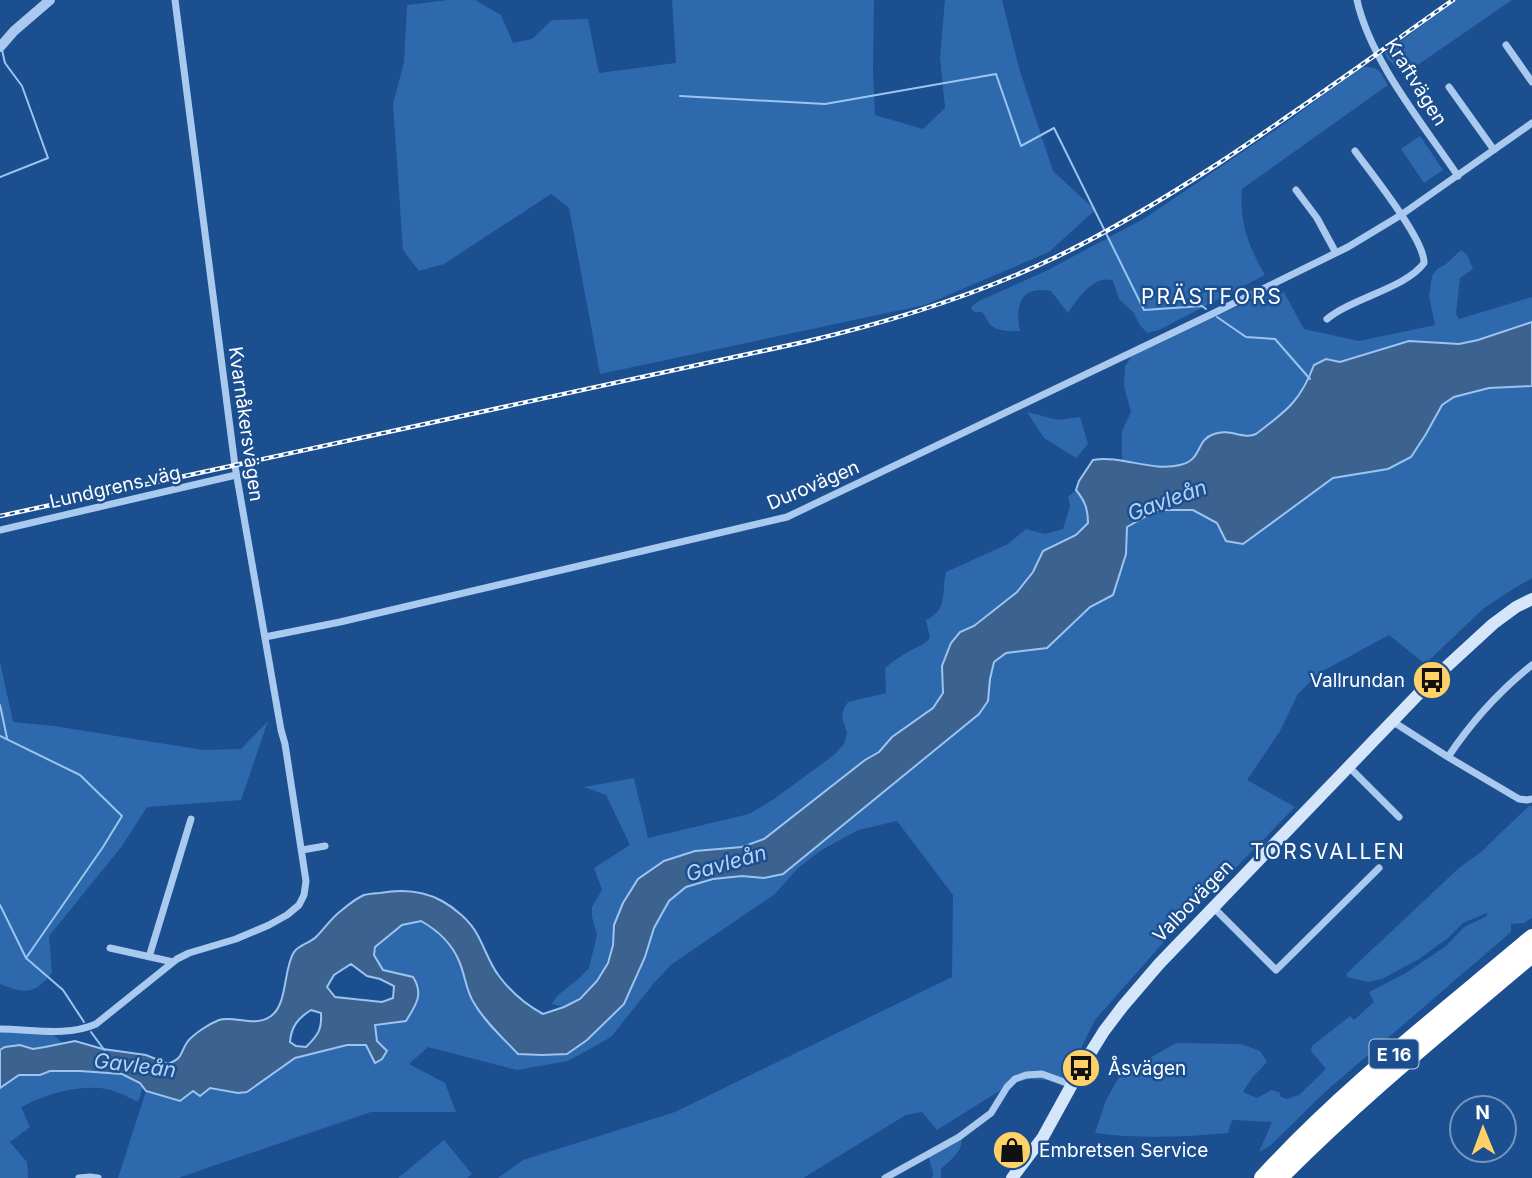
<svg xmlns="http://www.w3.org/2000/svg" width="1532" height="1178" font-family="Inter,sans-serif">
<rect width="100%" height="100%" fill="#1b4f8f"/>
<path fill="#2e69ad" d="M448 0H475L501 15 513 43 532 39 552 20 588 19 599 73 676 63 672 0H874L873 70 875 115 923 129 945 108 940 57 945 0H1002L1019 68 1053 171 1095 210 1049 252 925 305 600 374 569 208 551 194 444 264 419 271 403 250 393 104 404 62 407 5Z
M1456 0H1512L1403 75 1386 57 1385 53Z
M1362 67C1380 66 1380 72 1388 85L1242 189C1239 223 1249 247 1265 275L1159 330 1147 333 1139 324 1134 313 1119 299 1113 281C1095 273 1077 299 1068 313L1051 291C1020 285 1015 306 1020 331 1010 331 995 332 989 323 986 319 985 315 982 312H975L971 309 973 305 979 301 1046 271 1145 218 1284 124Z
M1420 136 1443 170 1424 183 1401 149Z
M1461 250 1467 255 1473 269 1460 278 1456 314 1459 319 1532 297V322L1478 340 1459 344 1409 341 1340 362 1325 359 1314 365C1298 403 1288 410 1256 434L1252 436 1236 433 1200 446C1199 449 1198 455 1196 457 1183 475 1140 463 1122 461V431L1131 412 1124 386 1125 366 1132 356 1243 304 1262 297 1277 296 1284 292 1304 329 1359 341 1435 325 1429 296 1432 276 1437 269 1446 264Z
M1532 386V578L1510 591 1483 609 1425 664 1389 635 1319 673 1298 694 1280 731 1247 780 1295 807 1168 937 1095 1020 1063 1084 1047 1080 1031 1079 1012 1083 937 1130 922 1112 906 1115 803 1178H498L523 1160 675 1112 952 977 953 895 897 821 858 830 820 851 798 868 775 894 672 964 654 983 611 1037 568 1061 517 1070 428 1047 409 1064 445 1083 456 1112H371L178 1178H118L146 1091 158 1093 193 1091 200 1096 210 1088 238 1093 247 1092 295 1058 347 1045H366L370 1053 377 1041 375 1025 406 1021 413 977 383 970 374 955 375 947 402 925 422 921C437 930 452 944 459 961 465 975 466 991 474 1003 485 1022 503 1038 518 1054L645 957 654 928 669 901 686 887 713 879 742 876 764 878 816 848 951 738 990 679 994 662 1006 653 1048 648 1090 607 1113 595 1126 554 1127 527 1157 510H1193L1217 523 1226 541 1243 544 1333 478 1388 469 1423 439 1442 405 1454 397 1489 388Z
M1027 412 1058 420 1080 417 1088 444 1076 458 1044 438Z
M1076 490C1086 502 1088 507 1088 523L1076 535 1043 551 1033 572 1017 592 974 626 960 632 951 643 942 666 943 693 933 708 892 737 879 752 865 760 764 839 742 847 717 848 614 925C611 965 600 988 564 1007L552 1004 557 996 577 980 589 968 597 935 592 917V907L602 890 594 868 630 845 606 795 584 787 634 778 648 838 749 814 774 799 834 755 844 744 847 733 842 717 844 708 848 702 886 693 885 668C893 661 901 656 910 651 918 646 925 645 930 638L926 620C949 609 941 593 946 572L1008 544 1026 529 1045 534 1063 529 1070 506 1068 497Z
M0 662 13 722 54 726 203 750 241 749 268 721 241 800 147 807 122 846 49 936 52 973C34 995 25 994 0 984Z
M1530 805 1532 807V918L1524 923 1511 924V932L1325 1092 1270 1146 1259 1152 1272 1122 1232 1120 1228 1133C1184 1137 1140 1139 1095 1133L1106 1100 1124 1068 1139 1064 1176 1043 1241 1044 1260 1051 1267 1062 1252 1078 1243 1092 1257 1098 1272 1090 1279 1092 1281 1097 1287 1099 1299 1095 1326 1069 1311 1051 1312 1046 1350 1016 1354 1020 1374 1002 1369 992 1406 973 1446 946 1464 927 1487 916V913L1463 923 1448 938 1419 959 1382 979 1368 982 1347 977 1346 974 1460 867 1481 852Z
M0 1029 52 1033 62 1043C53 1045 43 1049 34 1049 20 1048 13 1043 0 1050Z
M50 1071C74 1071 127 1067 143 1087L138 1102C128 1097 117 1091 107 1089 79 1084 46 1094 21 1107L30 1127 10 1142 27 1162 28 1178H0V1088L19 1075H40Z
M961 1137C965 1150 950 1160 941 1169V1178H932L933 1173 928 1155Z
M444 1140 472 1174 467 1178H398Z"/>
<path fill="#3c6290" stroke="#9cc4f0" stroke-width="2" fill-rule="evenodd" d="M1532 322V386L1489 388 1454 397 1442 405 1426 434 1411 457 1388 469 1333 478 1243 544 1226 541 1217 523 1193 510H1157L1127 527 1126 554 1113 595 1090 607 1047 648 1006 653 994 662 990 679 988 701 979 714 783 874 764 878 742 876 713 879 686 887 669 901 654 928 645 957 624 1004 587 1040 567 1054 542 1055 518 1054C503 1038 485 1022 474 1003 466 991 465 974 459 961 452 944 437 930 421 921L402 925 375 947 374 955 383 970 413 977C424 994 416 1005 406 1021L375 1025 377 1041 387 1051 382 1059 375 1063 366 1045H347L295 1058 247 1092 238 1093 210 1088 200 1096 193 1091 180 1101 146 1091 140 1083 122 1074 80 1071H50L40 1075H19L0 1088V1050L5 1047 20 1045 33 1049 45 1047 75 1041 103 1049 146 1055 168 1064C185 1057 179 1053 188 1041 195 1033 209 1024 219 1020 234 1015 255 1028 271 1016 288 1004 283 969 294 952 299 945 310 943 316 937 325 928 332 917 342 910 348 905 357 898 364 895 369 894 375 893 380 893 402 889 422 890 442 901 455 908 470 921 477 934 485 948 489 963 499 976 511 992 526 1005 543 1014L564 1007 580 999 597 981 608 963 613 945 614 925 623 903 638 879 664 861 695 851 742 847 764 839 865 760 879 752 892 737 933 708 943 693 942 666 951 643 960 632 974 626 1017 592 1033 572 1043 551 1076 535 1088 523C1088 509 1085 501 1076 490L1079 481 1093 460C1122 455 1151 472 1180 465 1203 460 1195 440 1214 434 1230 428 1243 440 1256 434 1286 411 1300 402 1314 365L1326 359 1340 362 1409 341 1459 344 1478 340ZM351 964 367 976 380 979 394 986 393 998 382 1002 335 997 327 987 334 975ZM311 1010 321 1013C322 1030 318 1035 306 1047L296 1046 290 1042C291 1027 298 1018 311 1010Z"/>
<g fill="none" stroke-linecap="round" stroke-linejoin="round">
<path stroke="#9cc4f0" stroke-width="2" d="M680 96 825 104 996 74 1021 146 1054 128 1144 310 1202 306 1206 309
M0 177 48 158 22 86 5 63 2 50
M1217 317 1246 337 1275 339 1310 379
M0 705 7 738
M0 736 80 775 122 816 103 847 26 958
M0 905 26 958 63 990 84 1022
M91 1032 105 1051"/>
<path stroke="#a9c9ee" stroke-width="7" d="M1357 0C1370 60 1423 124 1458 176
M1506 45 1532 82
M1449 87 1494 150
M1296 190 1317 218 1336 253
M1327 319C1352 298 1406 288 1424 263 1425 240 1371 173 1355 151
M0 530 236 475
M265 637 340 622 787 517 1210 315 1348 247 1401 215 1532 123
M1392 721 1448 757 1519 799 1527 800 1532 799
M1448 757C1472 721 1498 692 1532 665
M1348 766 1399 817
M302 850 325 846
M1213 907 1276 970 1379 868
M110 948 173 962
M149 957 191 819
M0 1029C31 1029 67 1037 96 1024L177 959 189 953 236 939 269 925 287 915 299 905 304 895 306 881 285 744 281 730 235 466 175 0
M79 1178 90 1177 98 1178
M885 1178 959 1137 991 1113 1007 1087 1015 1079 1026 1075 1042 1074 1072 1085"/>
<path stroke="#a9c9ee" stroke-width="10" d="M0 47 14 31 50 0"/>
<path stroke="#d6e6fa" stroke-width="12" d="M1012 1178 1043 1137 1081 1068 1104 1031 1123 1006 1159 964 1432 680 1493 624 1516 607 1532 599"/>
<path stroke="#fff" stroke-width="16" d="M1262 1178C1342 1090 1441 1014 1532 937
M1280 1178C1359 1098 1446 1028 1532 955"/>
<g stroke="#fff" stroke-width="4.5">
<path id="rail" d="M0 516 804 342C890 322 974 296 1054 258 1111 231 1165 198 1219 163 1298 111 1375 55 1453 0"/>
</g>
<use href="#rail" stroke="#1b4f8f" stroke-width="2" stroke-dasharray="5" stroke-linecap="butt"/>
</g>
<defs>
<g id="bus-disc" transform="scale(2.0125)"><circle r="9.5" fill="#ffd166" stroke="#1b4f8f"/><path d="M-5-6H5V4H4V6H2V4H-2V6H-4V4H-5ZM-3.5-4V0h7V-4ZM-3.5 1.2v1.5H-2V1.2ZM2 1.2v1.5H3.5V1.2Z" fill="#111"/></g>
<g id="shop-disc" transform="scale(2.0125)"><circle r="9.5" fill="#ffd166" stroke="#1b4f8f"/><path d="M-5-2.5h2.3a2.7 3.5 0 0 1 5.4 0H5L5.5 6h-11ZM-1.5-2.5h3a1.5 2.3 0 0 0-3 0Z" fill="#111"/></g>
</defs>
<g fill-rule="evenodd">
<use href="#bus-disc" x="1432" y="680"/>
<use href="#bus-disc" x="1081" y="1068"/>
<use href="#shop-disc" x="1012" y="1150"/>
</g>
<g text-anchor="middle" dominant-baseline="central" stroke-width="5" stroke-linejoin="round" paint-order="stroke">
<rect fill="#1b4f8f" stroke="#bbcadd" stroke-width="2" x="1369.5" y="1039.5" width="49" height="29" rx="5"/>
<g font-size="18" font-weight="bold" fill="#fff">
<text x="1394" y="1054">E 16</text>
</g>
<g font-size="19" fill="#fff" stroke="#1b4f8f">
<text transform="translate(1416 82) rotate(58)">Kraftvägen</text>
<text transform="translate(246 424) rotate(82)">Kvarnåkersvägen</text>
<text transform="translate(813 485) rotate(-23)">Durovägen</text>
<text transform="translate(115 487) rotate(-13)">Lundgrens väg</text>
<text transform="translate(1193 901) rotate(-46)">Valbovägen</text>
</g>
<g font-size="19" fill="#fff" stroke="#1b4f8f" text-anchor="start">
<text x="1405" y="680" text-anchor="end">Vallrundan</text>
<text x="1108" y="1068">Åsvägen</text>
<text x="1039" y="1150">Embretsen Service</text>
</g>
<g font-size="21" letter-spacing="2" fill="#fff" stroke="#1b4f8f">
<text x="1212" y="296">PRÄSTFORS</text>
<text x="1328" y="851">TORSVALLEN</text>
</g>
<g font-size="21" font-style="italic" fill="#b5d3f5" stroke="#1b4f8f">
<text transform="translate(1167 500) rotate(-20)">Gavleån</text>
<text transform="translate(726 863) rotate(-16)">Gavleån</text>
<text transform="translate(135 1065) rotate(7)">Gavleån</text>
</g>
</g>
<g transform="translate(1483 1129) rotate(359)"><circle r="33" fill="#1b4f8f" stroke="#7695bc" stroke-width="2"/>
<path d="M0-5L12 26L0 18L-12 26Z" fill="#ffd166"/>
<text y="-10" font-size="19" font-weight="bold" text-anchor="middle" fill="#ffffff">N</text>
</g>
</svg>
